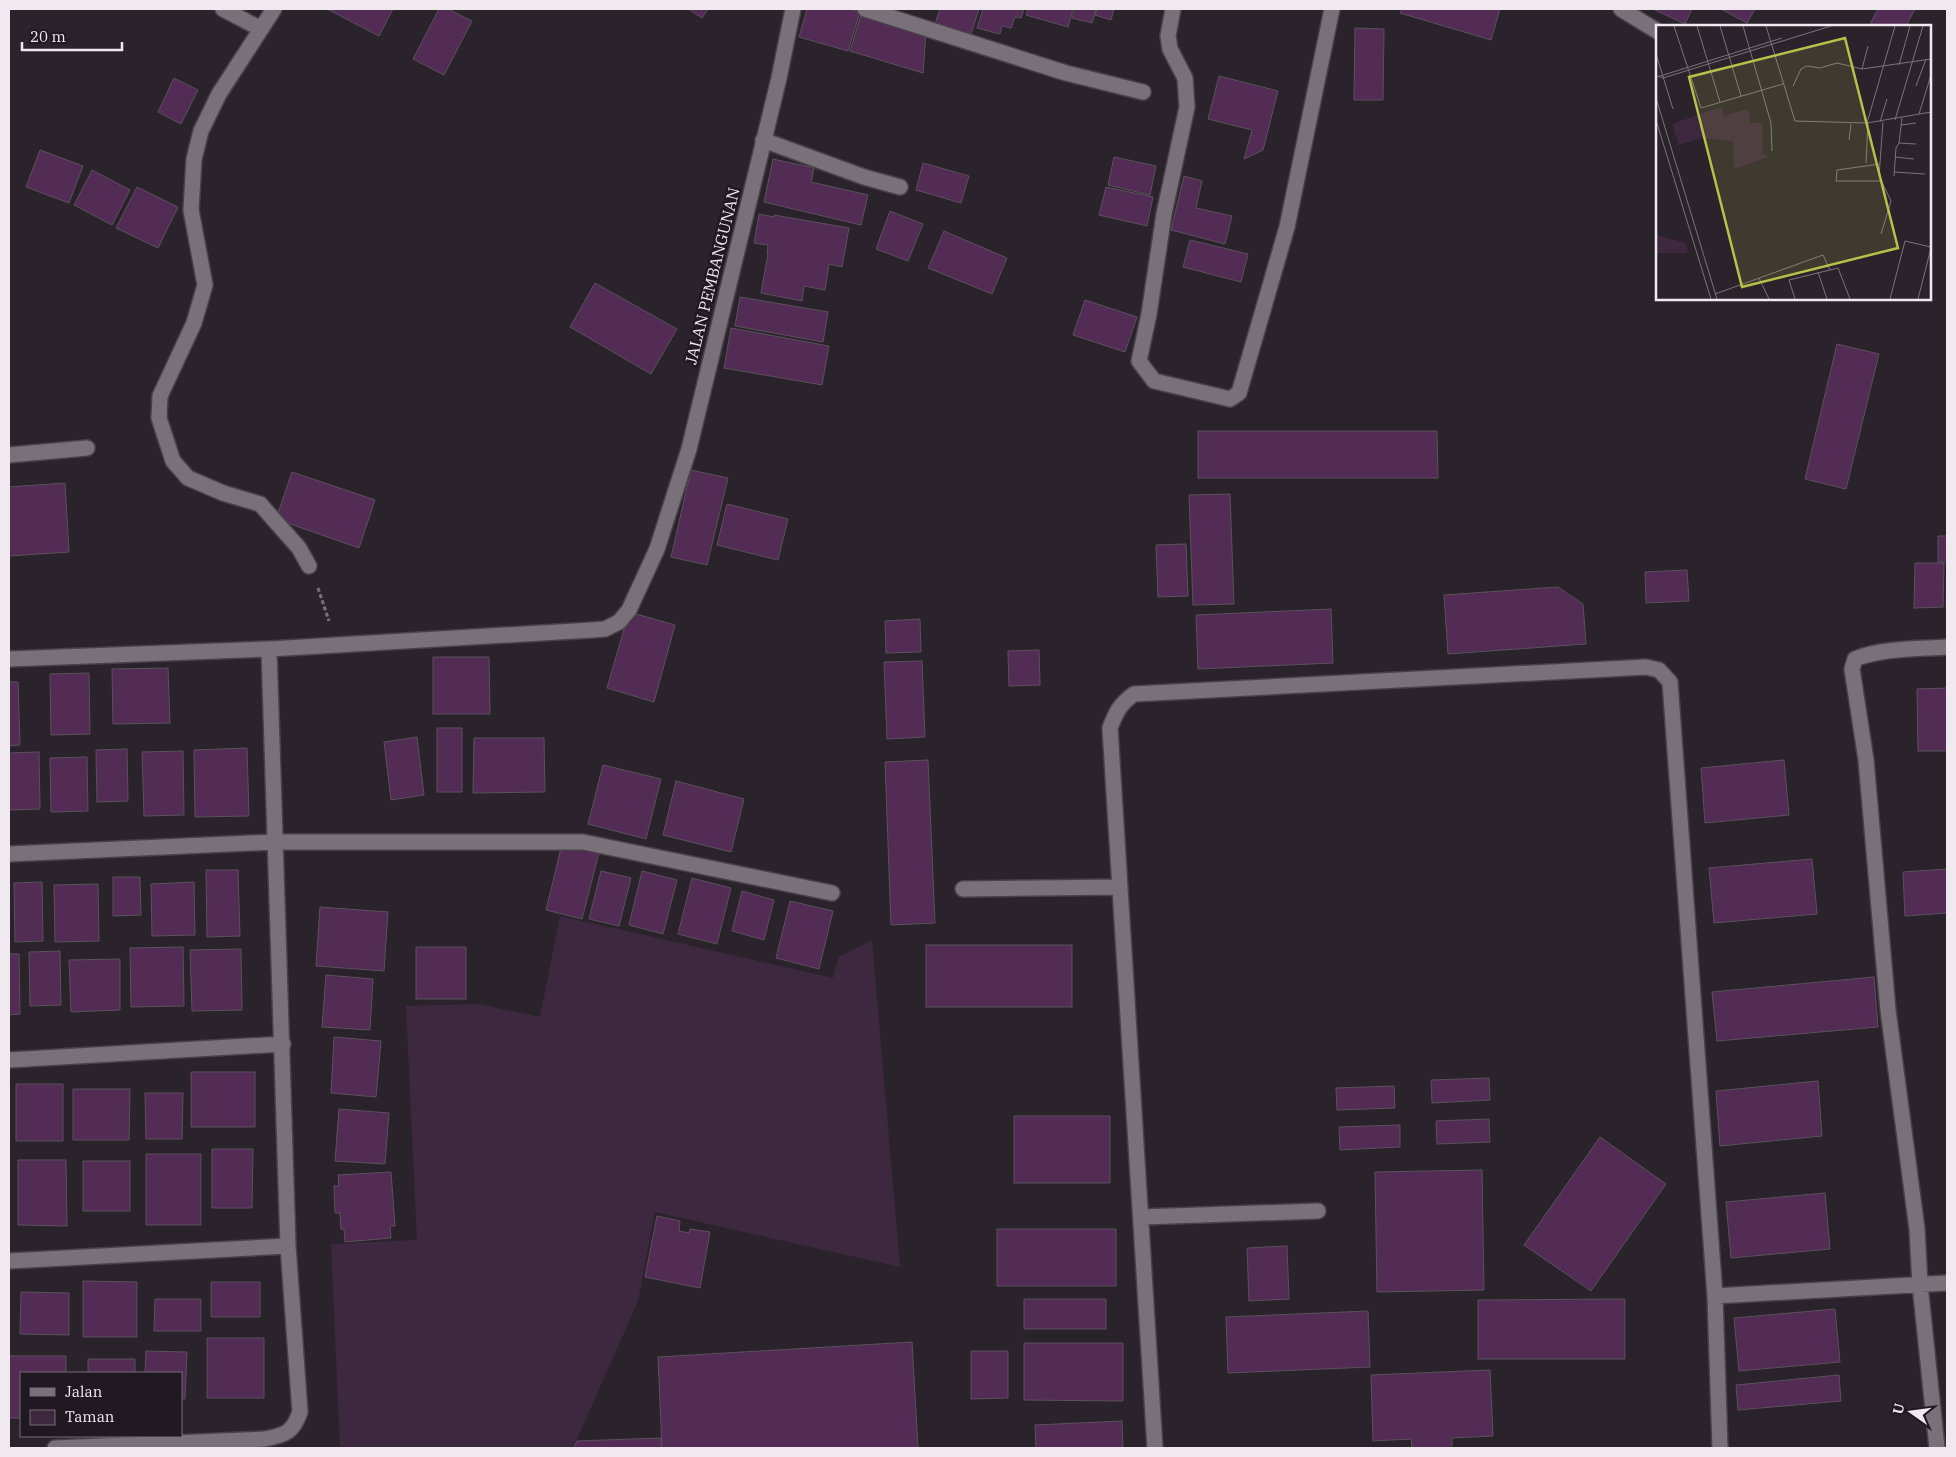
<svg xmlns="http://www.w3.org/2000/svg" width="1956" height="1457" font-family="'IBM Plex Serif',serif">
<rect width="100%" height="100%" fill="#2b232c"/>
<path fill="#3e2840" d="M560 916 833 978 839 957 872 940 900 1267 655 1212 638 1301 573 1448H340L331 1244 417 1240 406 1006 478 1004 540 1017Z"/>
<path fill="#522c54" stroke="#5b515c" d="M327 9H393L379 36Z
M439 9H448L472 21 444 75 413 59Z
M688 9H708L702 18Z
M807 9H850L860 12 848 51 799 37Z
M940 9H979L971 34 935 24Z
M983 9H1024L1021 18 1015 17 1011 28 1002 26 1000 34 977 28Z
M1028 9H1073L1068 27 1026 15Z
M1075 9H1096L1092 23 1072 18Z
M1097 9H1114L1111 20 1095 15Z
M1402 9H1500L1491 40 1400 13Z
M1653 9H1692L1685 24Z
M1721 9H1755L1747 23Z
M1878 9H1915L1906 26H1869Z
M862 12 926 32 923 73 850 51Z
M1355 28 1384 29 1383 100H1354Z
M1219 76 1278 91 1263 150 1244 159 1252 130 1208 119Z
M174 78 198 90 181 124 158 112Z
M40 150 83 166 69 203 26 187Z
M1114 157 1156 166 1150 195 1108 185Z
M773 159 814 168 811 182 868 195 861 225 764 202Z
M923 163 969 176 961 203 916 190Z
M92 170 130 190 112 225 74 205Z
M1184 176 1202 181 1196 208 1232 216 1225 244 1171 230Z
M137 187 178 207 158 248 116 228Z
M1106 187 1153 197 1147 226 1099 215Z
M890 211 923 224 908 261 876 249Z
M759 214 774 217V215L849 228 842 267 829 264 825 290 804 286 802 301 761 293 768 254 767 253 768 245 754 243Z
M944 231 1007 258 992 294 928 268Z
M1190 240 1248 254 1241 282 1183 267Z
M595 283 677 329 651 374 570 327Z
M740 297 828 312 823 342 735 326Z
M1085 300 1137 317 1125 352 1073 335Z
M731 328 829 346 822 385 724 368Z
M1837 344 1879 354 1846 489 1805 479Z
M1198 431H1437L1438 478H1198Z
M691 470 728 478 707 565 671 557Z
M292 472 375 500 359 548 276 519Z
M65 483 69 552 9 556V487Z
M1230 494 1234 604 1193 605 1189 495Z
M727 504 788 519 778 560 717 545Z
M1938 536H1947V562H1938Z
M1186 544 1188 596 1158 597 1156 545Z
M1947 562V607H1946Z
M1915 563H1944L1943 607 1914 608Z
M1687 570 1689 601 1646 603 1645 572Z
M1558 587 1583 604 1586 644 1448 654 1444 595Z
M1331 609 1333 663 1198 669 1196 615Z
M629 612 675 625 654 702 607 688Z
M920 619 921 652 886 653 885 621Z
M1039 650 1040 685 1009 686 1008 651Z
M433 657H489L490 714H433Z
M922 661 925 737 887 739 884 662Z
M168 668 170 723 113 724 112 669Z
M89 673 90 734 51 735 50 674Z
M9 682H18L20 745 9 746Z
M1947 688V751H1918L1917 689Z
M437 728H462V792H437Z
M417 737 424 795 391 800 384 742Z
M474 738H544L545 792 473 793Z
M247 748 249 816 195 817 194 750Z
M127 749 128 801 97 802 96 750Z
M183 751 184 815 144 816 142 752Z
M39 752 40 809 9 810V753Z
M87 757 88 811 51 812 50 758Z
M928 760 935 923 891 925 885 762Z
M1784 760 1789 815 1705 823 1701 768Z
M603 765 661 779 646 839 588 824Z
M676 781 744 799 731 852 663 835Z
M562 844 599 853 582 919 546 910Z
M1812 859 1817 914 1714 923 1709 868Z
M1947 869V913L1905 916 1903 872Z
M206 870H238L240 936 207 937Z
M601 871 631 878 619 926 589 919Z
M642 871 677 880 663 934 629 925Z
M113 877H140L141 915 113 916Z
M692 878 731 888 717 944 678 934Z
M42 882 43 941 15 942 14 883Z
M194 882 195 935 152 936 151 884Z
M98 884 99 941 55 942 54 885Z
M742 891 774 900 764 940 732 931Z
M790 901 833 911 819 969 776 958Z
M320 907 388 912 384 971 316 966Z
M926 945H1072V1007H926Z
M183 947 184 1006 131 1007 130 948Z
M416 947H466V999H416Z
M241 949 242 1010 192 1011 190 950Z
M60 951 61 1005 30 1006 29 952Z
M9 954H19L20 1014 9 1015Z
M120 959V1010L71 1012 69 960Z
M326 975 373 979 370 1030 322 1027Z
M1874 977 1878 1027 1717 1041 1712 992Z
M334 1037 381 1041 376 1097 331 1093Z
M191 1072H255V1127H191Z
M1489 1078 1490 1100 1432 1103 1431 1080Z
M1818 1081 1822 1136 1720 1146 1716 1091Z
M16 1084H63V1141H16Z
M1394 1086 1395 1108 1337 1110 1336 1088Z
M73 1089H130L129 1140H73Z
M145 1093H183L182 1139H146Z
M339 1109 389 1113 385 1164 335 1161Z
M1014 1116H1110V1183H1014Z
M1489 1119 1490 1142 1437 1144 1436 1121Z
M1400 1125V1147L1340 1150 1339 1127Z
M1600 1137 1666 1184 1591 1291 1524 1245Z
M212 1149H253L252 1208H212Z
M146 1154H201V1225H146Z
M18 1160H66L67 1226 18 1225Z
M83 1161H130V1211H83Z
M1482 1170 1484 1290 1377 1292 1375 1172Z
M391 1172 395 1226H390L391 1238 345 1242 344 1229H341L340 1213H335L334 1186H339L338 1175Z
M1825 1193 1830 1249 1731 1258 1726 1202Z
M657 1216 680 1221 679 1231 689 1233 690 1229 710 1232 700 1288 645 1277Z
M997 1229H1116V1286H997Z
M1287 1246 1289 1299 1249 1301 1247 1248Z
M83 1281 137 1282V1337H83Z
M211 1282H260V1317H211Z
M21 1292 69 1293V1335L20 1334Z
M155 1299H201V1331H154Z
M1024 1299H1106V1329H1024Z
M1625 1299V1359H1478V1300Z
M1835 1309 1840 1362 1739 1371 1734 1318Z
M1368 1311 1370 1367 1228 1373 1226 1317Z
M207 1338H264V1398H207Z
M912 1342 918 1448H662L658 1357Z
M1024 1343H1123V1401L1024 1400Z
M146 1351 187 1352 185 1399H181V1373H145Z
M971 1351H1008V1398L971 1399Z
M9 1356H66V1373H21V1418H9Z
M88 1359H135V1373H88Z
M1490 1370 1493 1436 1452 1438V1448H1412L1411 1439 1373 1441 1371 1375Z
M1839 1375 1841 1401 1738 1410 1736 1385Z
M1122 1421 1123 1448H1036L1035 1425Z
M661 1438V1448H574L577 1441Z"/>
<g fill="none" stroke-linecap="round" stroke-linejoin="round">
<g stroke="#494149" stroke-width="18">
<path id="minor" d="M223 9 261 29
M274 9 219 94 201 131 194 159 191 210 205 285 194 323 160 396 159 418 173 461 188 478 223 493 260 504 299 548 309 566
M865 9 1066 73 1143 92
M1173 9 1168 36 1170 49 1185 78 1187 107 1164 214 1149 314 1139 361 1154 381 1230 399 1239 393 1287 227 1332 9
M1621 9 1657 31
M763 140 864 177 900 187
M9 455 87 448
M9 659 269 649 592 630 605 629 619 622 629 610 657 549 689 449 779 78 793 9
M9 854 274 842H583L832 893
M963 889 1120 887
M9 1060 283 1044
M1142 1217 1318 1211
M9 1261 288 1246
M1715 1296 1947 1283
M55 1448 265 1439C286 1435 293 1432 300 1412L288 1246 269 649
M1155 1448 1110 728C1116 712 1120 704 1134 694L1646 667 1659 670 1670 682 1715 1296 1720 1448
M1937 1448 1920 1285 1917 1229 1888 1010 1866 760 1852 669 1855 659C1881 648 1919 649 1947 647"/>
</g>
<path stroke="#797279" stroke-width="3" stroke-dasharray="4 2.5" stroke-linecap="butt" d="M318 588 329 621"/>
<use href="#minor" stroke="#7a707a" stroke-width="15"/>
</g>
<g text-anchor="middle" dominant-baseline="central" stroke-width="5" stroke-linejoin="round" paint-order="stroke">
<g font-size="16" fill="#f0eaf0" stroke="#211922">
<text transform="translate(712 276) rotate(-76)">JALAN PEMBANGUNAN</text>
</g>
</g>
<g transform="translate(1656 25)">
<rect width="275" height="275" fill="#2b232c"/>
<path d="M65 82 68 91 92 84 95 98H106L107 128 112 132 78 144 77 116 46 113 23 120 16 99ZM0 210 30 218 32 228H0Z" fill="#3e2840"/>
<path fill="none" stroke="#7a737a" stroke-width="1" d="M18 1 45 83 127 59M41 1 64 77M64 1 85 71M87 1 115 98 116 126M110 1 139 96 211 98 275 87M0 29 17 84M243 40 254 1M206 44 212 21M2 51 7 53 175 1M1 52 126 13M137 61 145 44 151 41 164 43 181 38 206 44 275 34M260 61 270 34M0 73 61 274M263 89 275 50M246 93 243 118 260 119M0 95 55 274M239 95 267 1M224 97 231 74M211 98 239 1M245 100 260 98M193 115 195 99M239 132 258 134M210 138 212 98M224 139 181 145 180 156H225M238 147 269 149M238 151 240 123 243 118M225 209 235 176 223 151 227 97M162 247 171 274M103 253 113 274M59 269 167 230 174 245M139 274 133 255 182 243 194 274M234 274 249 216 275 222M262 274 275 223"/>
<path fill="#b5c249" fill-opacity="0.15" stroke="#b5c249" stroke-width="2.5" d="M189 13 242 223 86 262 33 52Z"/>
<rect width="275" height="275" fill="none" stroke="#f0eaf0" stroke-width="2.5"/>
</g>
<rect width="1956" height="1457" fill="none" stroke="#f0eaf0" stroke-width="20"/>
<rect x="20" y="1372" width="162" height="65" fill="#211922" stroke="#746d74"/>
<rect x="30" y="1388" width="25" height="8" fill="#7a707a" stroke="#746d74"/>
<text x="65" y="1397" font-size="15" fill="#f0eaf0">Jalan</text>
<rect x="30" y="1410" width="25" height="15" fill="#3e2840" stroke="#746d74"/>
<text x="65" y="1422" font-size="15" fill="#f0eaf0">Taman</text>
<g transform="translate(1911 1412) rotate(284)" stroke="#211922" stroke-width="4" paint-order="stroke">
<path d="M0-4L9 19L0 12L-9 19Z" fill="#f0eaf0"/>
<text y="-8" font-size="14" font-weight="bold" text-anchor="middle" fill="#f0eaf0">U</text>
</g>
<path d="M22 42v8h100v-8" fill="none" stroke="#f0eaf0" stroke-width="2.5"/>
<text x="30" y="42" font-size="15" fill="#f0eaf0" stroke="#211922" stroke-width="4" paint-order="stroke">20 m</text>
</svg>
